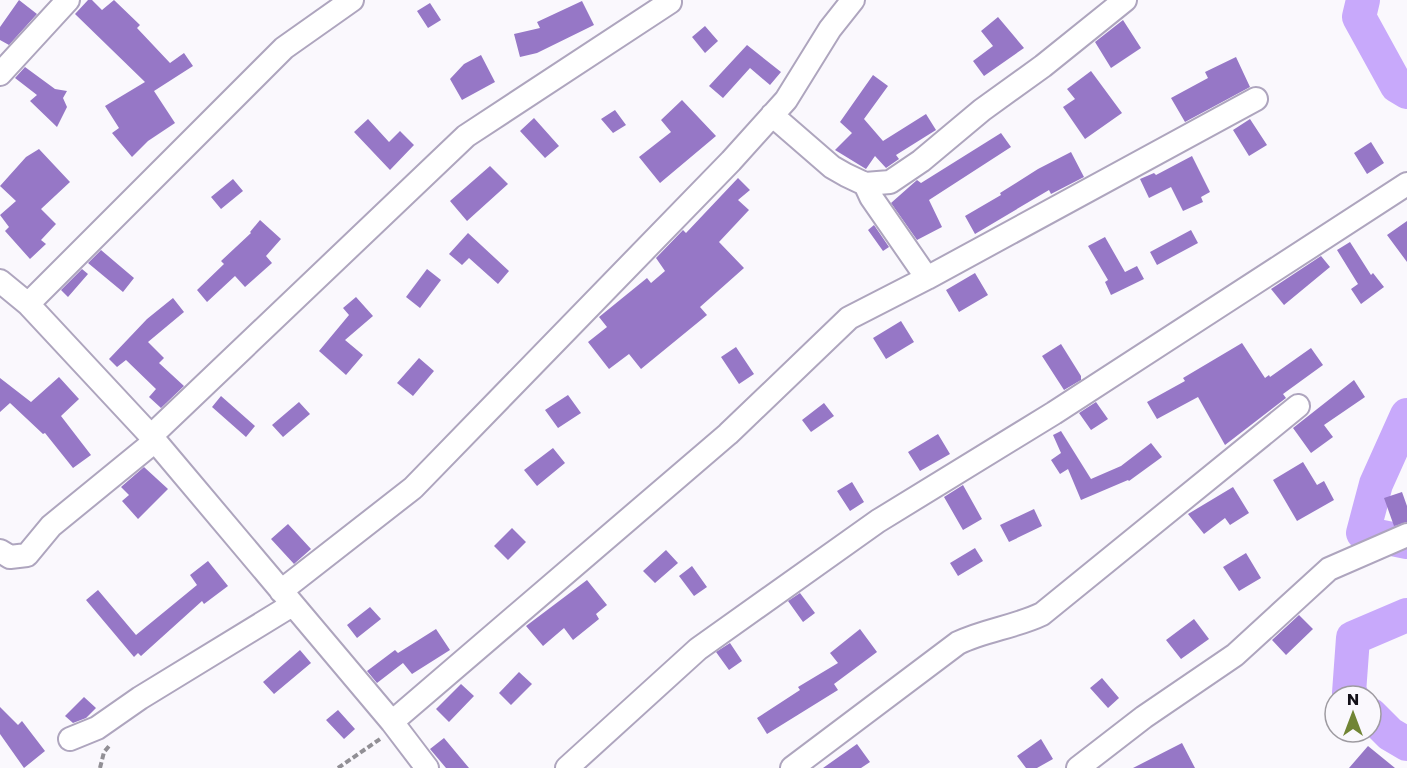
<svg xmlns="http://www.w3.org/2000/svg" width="1407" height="768" font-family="Poppins,sans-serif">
<rect width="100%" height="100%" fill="#faf8fd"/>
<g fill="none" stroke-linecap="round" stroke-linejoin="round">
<path stroke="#c8a9fb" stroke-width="34" d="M1363 0 1359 17 1397 86 1407 92
M1407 415 1376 484 1363 533 1407 542
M1352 696 1349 693 1353 638 1407 615
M1371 715 1390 734 1407 744"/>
</g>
<path fill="#9677c6" d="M19 0 37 14 9 45 0 40V27Z
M88 0H92L102 10 114 0 140 25 137 28 170 63 184 53 193 66 154 91 175 123 148 141 132 157 112 133 119 128 105 106 145 82 75 14Z
M582 1 594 25 537 53 520 57 514 34 540 28 537 22Z
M430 3 441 20 428 28 417 11Z
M998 17 1024 48 984 76 973 61 993 46 981 31Z
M1123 20 1141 48 1111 68 1095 42Z
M705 26 718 41 705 53 692 37Z
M747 45 781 72 770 85 750 68 723 98 709 86Z
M481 55 495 82 462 100 450 79 464 64Z
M1236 57 1250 87 1185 122 1171 98 1208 78 1205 72Z
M25 67 55 89 67 91 63 98 67 107 57 127 30 101 37 95 15 78Z
M1091 71 1122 113 1085 139 1063 107 1075 99 1067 89Z
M873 75 888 86 864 119 883 141 926 114 936 130 896 155 899 159 886 168 875 156 866 169 835 150 852 133 840 122Z
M682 100 716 136 660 183 639 157 671 132 661 120Z
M615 110 626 125 613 133 601 119Z
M534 118 559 146 545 158 520 131Z
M368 119 389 142 400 131 414 145 390 170 354 132Z
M1250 119 1267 145 1249 156 1233 130Z
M1001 133 1011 147 929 200 942 227 917 240 891 203 917 180 921 183Z
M1371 142 1384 163 1367 174 1354 153Z
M39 149 70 182 41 209 56 224 41 240 46 244 30 259 5 231 9 227 0 215 16 201 0 186 26 157Z
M1071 152 1084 177 1051 194 1049 190 975 234 965 216 1001 195 1000 193 1038 169Z
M1192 156 1210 192 1201 197 1203 202 1183 211 1171 187 1149 198 1140 179 1154 173 1156 175Z
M490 166 508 184 467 221 450 201Z
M738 178 750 190 738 200 749 210 719 242 744 268 700 307 707 315 641 369 629 354 609 369 588 342 607 327 599 317 647 278 651 283 665 271 656 258 683 230 686 233Z
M233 179 243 191 221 209 211 197Z
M260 220 281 239 266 256 272 263 245 287 235 276 207 302 197 290 224 264 221 261 251 233 250 232Z
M1407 221V262L1387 235Z
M874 225 889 247 883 251 868 230Z
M1191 230 1198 243 1157 265 1150 252Z
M468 233 509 271 498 284 469 258 462 265 449 254Z
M1105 237 1125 272 1137 266 1144 279 1111 295 1105 282 1108 280 1088 246Z
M1350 242 1371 275 1373 273 1384 287 1361 304 1351 289 1358 284 1337 250Z
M101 250 134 278 123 292 88 263Z
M1321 256 1330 267 1284 305 1271 289Z
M82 269 88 274 68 297 61 290Z
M427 269 441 280 420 308 406 297Z
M975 273 988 295 959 312 946 290Z
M356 297 373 316 345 340 363 355 346 375 319 351 349 315 343 308Z
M173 298 184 312 148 342 164 358 159 363 184 386 161 408 149 397 156 389 126 360 117 367 109 359 147 319Z
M901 321 914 342 886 359 873 338Z
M1242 343 1265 378 1269 375 1270 377 1311 348 1323 365 1283 394 1286 398 1225 445 1198 397 1157 419 1147 402 1185 381 1183 378Z
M1061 344 1081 376V380L1064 390 1042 356Z
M736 347 754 374 739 384 721 357Z
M419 358 434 371 413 396 397 383Z
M59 377 79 399 61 416 91 455 73 468 45 433 43 434 10 403 0 412V378L31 402Z
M1354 380 1365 397 1324 425 1333 437 1311 453 1293 428Z
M568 395 581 413 558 428 545 410Z
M221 396 255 426 246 437 212 407Z
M299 402 310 414 283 437 272 425Z
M1096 402 1108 419 1091 430 1079 413Z
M824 403 834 416 811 432 802 420Z
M1061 431 1091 479 1121 466 1151 443 1162 457 1129 481 1128 480 1081 500 1068 469 1060 474 1051 460 1061 453 1053 435Z
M938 434 950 454 920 471 908 452Z
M553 448 565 463 537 486 524 470Z
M1303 462 1317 485 1324 481 1334 500 1297 521 1273 480Z
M144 467 168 489 138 519 122 501 129 495 121 487Z
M852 482 864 502 850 511 837 491Z
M963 485 982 519 963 530 944 497Z
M1233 487 1249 513 1230 525 1225 518 1204 534 1188 514Z
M1402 492 1407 506V522L1394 526 1384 498Z
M1034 509 1042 526 1009 542 1000 525Z
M288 524 311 549 294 564 271 539Z
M512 528 526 542 508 560 494 546Z
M975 548 983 561 958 576 950 563Z
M666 550 678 563 655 583 643 571Z
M1246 553 1261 578 1239 591 1223 567Z
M208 561 228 586 204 604 202 601 141 656 138 653 134 657 86 600 98 590 136 635 197 585 190 575Z
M692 566 707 587 694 596 679 576Z
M587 580 607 605 596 614 599 619 573 640 564 628 543 646 526 626Z
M800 593 815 613 803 622 788 601Z
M370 607 381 619 357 638 347 625Z
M1299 615 1313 629 1286 655 1272 640Z
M1194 619 1209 639 1181 659 1166 640Z
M436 629 450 650 412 674 403 663 377 683 367 671 395 650 398 653Z
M860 629 877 652 834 684 838 690 767 734 757 718 800 690 798 687 838 663 830 653Z
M730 643 742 661 729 670 716 652Z
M300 650 311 663 274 694 263 682Z
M519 672 532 684 511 705 499 693Z
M1102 678 1119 698 1108 708 1090 688Z
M461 684 474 696 449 722 436 709Z
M84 697 96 708 86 718 73 723 65 716Z
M0 707 18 725 22 721 45 751 24 768 0 734Z
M338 710 355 729 344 739 326 720Z
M444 738 469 768H446L430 749Z
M1041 739 1053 759 1037 768H1026L1017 756Z
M1182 743 1195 768H1133Z
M857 744 870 762 861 768H823Z
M1368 746 1395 768H1349Z"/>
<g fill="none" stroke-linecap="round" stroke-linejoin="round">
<g stroke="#aea5be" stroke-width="26">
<path id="minor" d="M0 74 68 0
M772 115 832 167 846 175 865 184 890 182 921 161 982 110 1043 66 1125 0
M865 184 871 197 927 278
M0 281 28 304 151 436 392 722 427 768
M28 304 284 48 352 0
M151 436 466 136 670 2
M0 551 10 557 27 555 51 526 155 441
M281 591 413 488 731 161 786 100 830 29 853 0
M392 722 728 434 849 318 927 278 1256 99
M70 739 97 728 140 698 292 605
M567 768 698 649 878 521 1054 413 1407 184
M792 768 958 643C985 630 1015 627 1042 614L1298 406
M1078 768 1144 717 1235 655 1329 569 1407 535"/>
</g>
<path stroke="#918f95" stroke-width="4" stroke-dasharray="6 3" stroke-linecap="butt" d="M100 768 104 752 110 745
M338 768 380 739"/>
<use href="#minor" stroke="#fff" stroke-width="22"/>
</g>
<g transform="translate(1353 714)"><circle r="28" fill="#faf8fd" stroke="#9e9ba1" stroke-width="1.5"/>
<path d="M0-4.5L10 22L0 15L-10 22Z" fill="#718535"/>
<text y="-9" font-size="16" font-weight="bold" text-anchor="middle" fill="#131018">N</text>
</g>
</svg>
